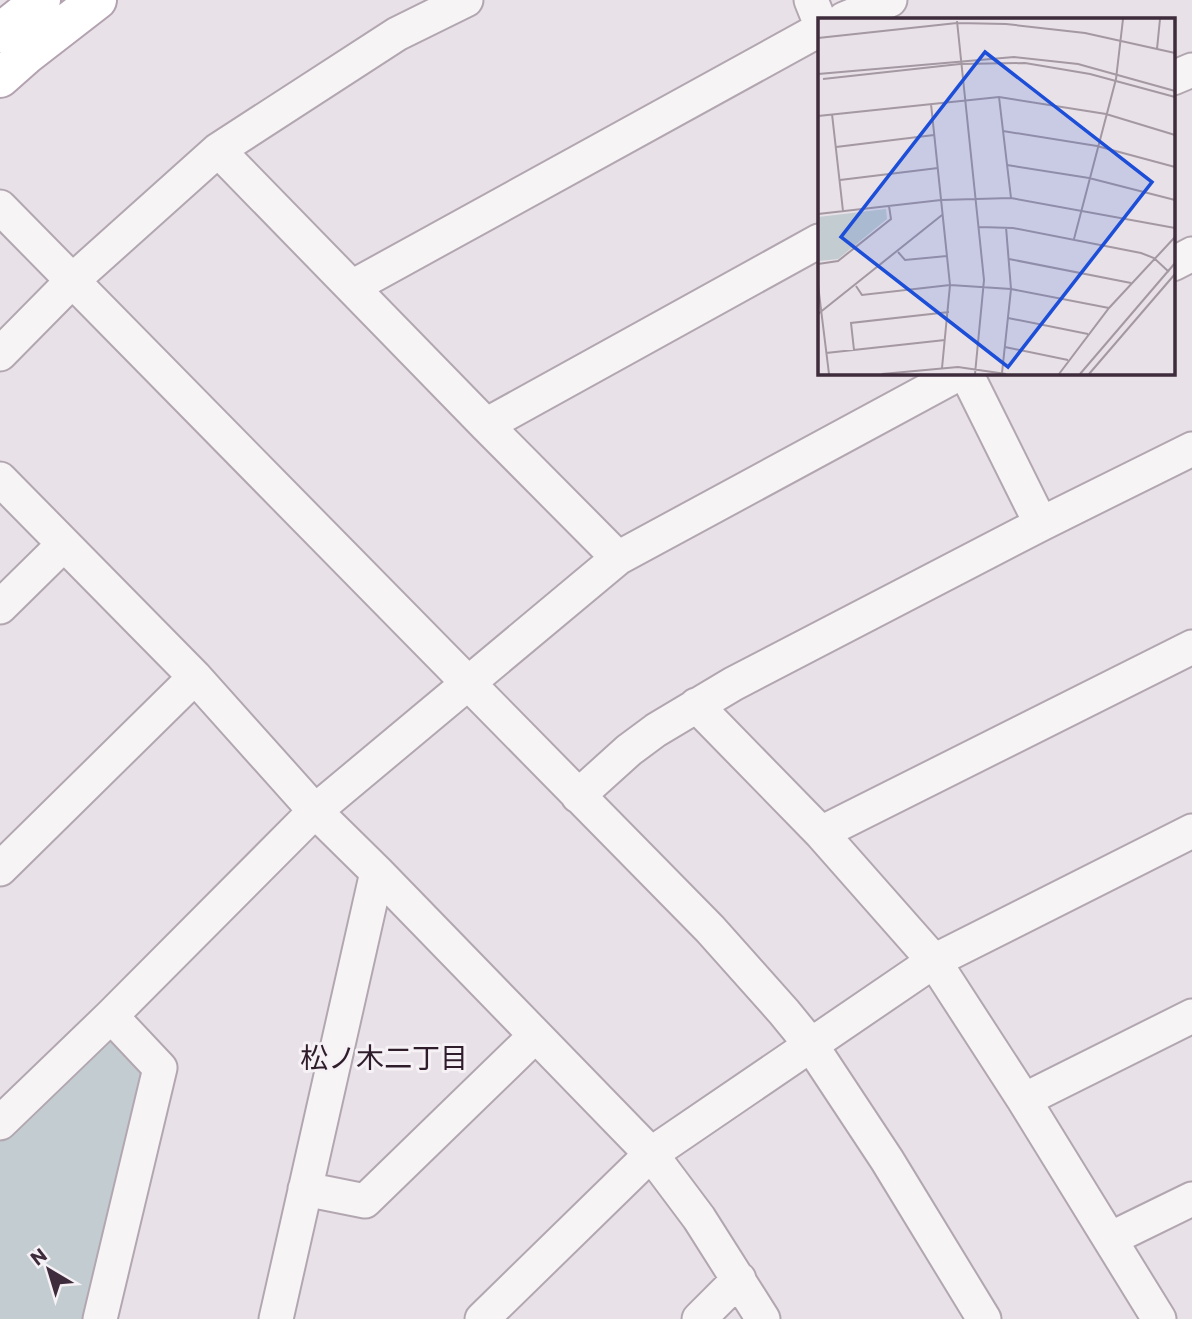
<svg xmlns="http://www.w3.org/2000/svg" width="1192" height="1319" font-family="Commissioner,'Noto Sans JP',sans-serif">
<rect width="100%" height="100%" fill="#e8e1e7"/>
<path fill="#c3cdd1" d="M105 1036 115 1038 146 1078 89 1319H0V1140Z"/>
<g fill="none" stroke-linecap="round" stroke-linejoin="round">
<g stroke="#b2a7b0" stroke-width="37">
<path id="minor" d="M811 0 819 20
M844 19 890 0
M1173 78 1192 70
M218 150 486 425 618 558
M0 207 710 929 784 1012 811 1045 887 1160 984 1319
M1173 264 1192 254
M352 287 819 30
M0 354 73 280 218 150 397 34 466 0
M966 373 1041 524
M486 425 819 241
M0 479 195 677 315 811 377 872 651 1154 699 1218 763 1319
M0 607 64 544
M696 705 821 833 934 961 1024 1100 1159 1319
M578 796 629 750 656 730 733 684 1041 524 1192 449
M821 833 1192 647
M0 869 195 677
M1024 1100 1192 1016
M0 1123 111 1016 315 811 618 558 960 373
M305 1189 365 1201 535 1036
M1110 1239 1192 1199
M100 1319 160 1068 111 1016
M276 1319 377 872
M482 1319 651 1154 934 961 1192 831
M699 1319 739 1279"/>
</g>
<g stroke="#b3a2b0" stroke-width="42">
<path id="major" d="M0 33 41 0
M0 78 26 55 97 0"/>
</g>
<use href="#minor" stroke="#f7f4f6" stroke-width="33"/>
<use href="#major" stroke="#fff" stroke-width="38"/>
</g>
<g text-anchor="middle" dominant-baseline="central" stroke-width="6" stroke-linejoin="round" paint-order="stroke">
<g font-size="28" fill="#2f1d2c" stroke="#f6f1f5">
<text x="384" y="1057">松ノ木二丁目</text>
</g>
</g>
<g transform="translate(818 18)">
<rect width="357" height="357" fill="#e8e1e7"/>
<path d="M68 191 69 201 20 241 1 243 0 199Z" fill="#c3cdd1"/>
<path fill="none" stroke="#a498a2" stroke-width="2" d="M139 3 166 262 157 356M0 20 139 5 188 6 267 15 357 35M339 31 342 1M0 56 196 39 260 46 357 73M5 61 142 46 207 45 272 56 357 79M181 79 193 180M113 86 132 267 124 350M14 96 25 193M0 98 181 79 288 96 357 117M185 113 279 128 357 149M18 129 116 117M189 147 271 160 357 182M22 162 120 150M0 196 123 182 193 180 357 210M161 209 195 210 323 235 336 240 351 254M256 221 298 61 305 1M80 234 87 242 129 238M191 241 313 265M0 246 20 243 73 201 71 188M0 267 11 356M38 268 44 277 132 267 193 271 291 290M0 296 124 197M190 300 270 316M187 329 250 342M36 332 33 305 131 294M8 335 127 322M184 355 193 271 188 209M64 356 140 349 188 356M241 356 291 290 357 219M262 356 357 245M271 356 357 256"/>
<path fill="#1d4ed8" fill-opacity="0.15" stroke="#1d4ed8" stroke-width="3.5" d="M167 34 334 164 190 349 23 219Z"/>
<rect width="357" height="357" fill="none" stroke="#3e2b3b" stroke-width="3.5"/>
</g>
<g transform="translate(49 1270) rotate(322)" stroke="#f6f1f5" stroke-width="5" paint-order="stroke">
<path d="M0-5L12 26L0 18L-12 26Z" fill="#3e2b3b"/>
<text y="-10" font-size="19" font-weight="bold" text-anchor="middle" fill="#3e2b3b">N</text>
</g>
</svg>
